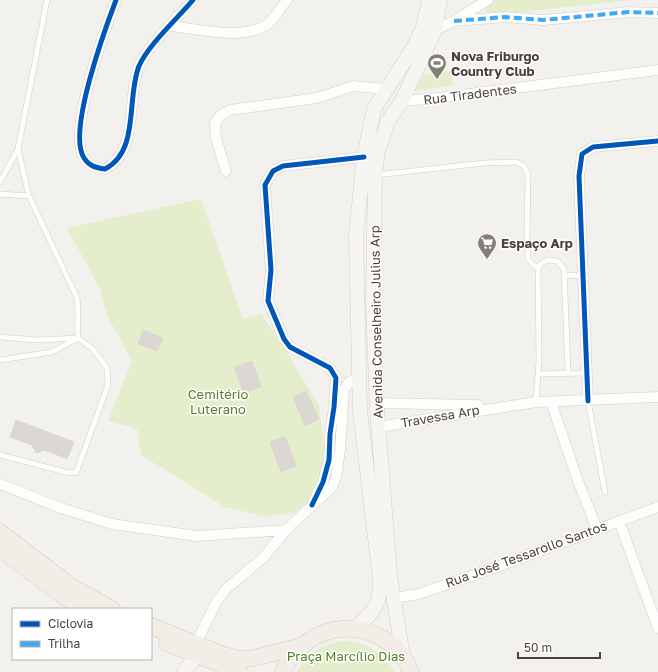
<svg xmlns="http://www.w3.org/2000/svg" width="658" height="672" font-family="'Golos Text',sans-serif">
<rect width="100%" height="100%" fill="#f3f1ee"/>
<path fill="#e4eecd" d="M486 0H630L486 16Z
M451 71 453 85 414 91 424 75Z
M201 199 243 319 261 314 279 340 319 405 325 453 315 495 295 513 267 516 271 518 225 507 141 455 137 429 108 421 132 361 108 317 99 287 67 228Z
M345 641C368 643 383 652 395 672H297C307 652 323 644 345 641Z"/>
<path fill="#dbd8d4" stroke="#dcd8d3" d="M143 330 163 338 157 351 138 344Z
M252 361 261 387 244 393 234 367Z
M306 391 319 419 305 426 293 397Z
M16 420 74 442 67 459 45 450 36 453 32 445 10 437Z
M285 436 296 466 281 472 270 442Z"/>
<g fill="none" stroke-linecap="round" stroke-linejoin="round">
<g stroke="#d1cecb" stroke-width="6">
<path id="lane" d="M18 149 29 196 77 298C79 312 77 324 78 338
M376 175 484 163 516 162 524 166 528 175 527 236 528 259 538 269
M0 182 18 149 47 0
M0 194 29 196
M565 275 582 276
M0 337 37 340 78 338 93 349 107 368 108 385 76 473 65 472 0 455
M0 360 52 352 76 339
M539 374 586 373
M588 401 605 492
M536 402 539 361 538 269 540 264 548 260 557 261 564 269 568 372"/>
</g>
<g stroke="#d1cecb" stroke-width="11">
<path id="street" d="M116 0C105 29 67 132 84 158 89 166 96 168 105 169 140 151 126 99 139 66 149 44 177 19 193 0
M454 21 505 17 543 20 629 12 658 13
M171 26C198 29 248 42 270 22 276 16 281 7 287 0
M435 30 454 21 488 0
M402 101 430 99 658 70
M226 171 216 138 215 123 220 116 230 110 317 98 353 86 387 89
M588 401 579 176 582 154 593 147 658 141
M551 402 578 481 597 529
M377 403 478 405
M378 427 536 402 658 397
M0 484 61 508 112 524 197 536 286 530
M312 505 323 482 329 460 330 434 334 407 336 378 330 368 290 347 284 339 268 301 271 270 265 185 273 171 283 166 364 157
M619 521 658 628
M394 598 419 594 497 567 658 507
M196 643 217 601 226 589 263 558 286 530 332 487 336 477 340 451 344 390 349 382 358 378"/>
</g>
<g stroke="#d4cfc6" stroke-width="15">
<path id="secondary" d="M356 628C375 609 380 608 380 579L360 411 356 235 364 157 374 109 415 45 423 28 429 0
M403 657 390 575 377 411 373 302 375 175 378 151 388 121 402 101 435 30 440 0
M184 672 196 656"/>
</g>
<g stroke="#d6cbba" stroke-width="17">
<path id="primary" d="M0 532 72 587 112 609
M0 549 66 598 87 609
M151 626 224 655 240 659 253 658 301 646
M167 643 240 672
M283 672C285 665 290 659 295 654 326 614 392 623 411 672"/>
</g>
<use href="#lane" stroke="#fdfdfc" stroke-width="5"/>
<use href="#street" stroke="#fdfdfc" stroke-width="10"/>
<use href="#secondary" stroke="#f7f5f1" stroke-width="14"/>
<use href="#primary" stroke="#f2ede6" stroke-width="16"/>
<path stroke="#3fa9f5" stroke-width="4" stroke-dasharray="8 4" stroke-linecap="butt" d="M454 21 505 17 543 20 629 12 658 13"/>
<g stroke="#fff" stroke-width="8">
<path id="cycleway" d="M116 0C105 29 67 132 84 158 89 166 96 168 105 169 140 151 126 99 139 66 149 44 177 19 193 0
M588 401 579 176 582 154 593 147 658 141
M312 505 323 482 329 460 330 434 334 407 336 378 330 368 290 347 284 339 268 301 271 270 265 185 273 171 283 166 364 157"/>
</g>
<use href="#cycleway" stroke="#0057b8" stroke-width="5"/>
</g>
<defs>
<g id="stadium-pin" transform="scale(1)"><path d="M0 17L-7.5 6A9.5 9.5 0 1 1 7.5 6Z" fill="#867f78" stroke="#fff"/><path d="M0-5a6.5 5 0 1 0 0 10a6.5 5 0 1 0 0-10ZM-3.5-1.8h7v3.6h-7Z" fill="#fff"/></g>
<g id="supermarket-pin" transform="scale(1)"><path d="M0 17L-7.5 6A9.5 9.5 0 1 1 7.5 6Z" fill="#867f78" stroke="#fff"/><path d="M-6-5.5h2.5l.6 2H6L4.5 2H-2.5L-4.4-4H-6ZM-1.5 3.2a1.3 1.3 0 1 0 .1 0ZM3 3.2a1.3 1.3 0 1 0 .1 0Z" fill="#fff"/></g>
</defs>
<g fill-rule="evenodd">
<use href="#stadium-pin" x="437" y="63"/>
<use href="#supermarket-pin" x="487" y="243"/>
</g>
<g text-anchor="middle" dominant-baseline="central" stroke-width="3" stroke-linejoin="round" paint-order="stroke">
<g font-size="13" font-weight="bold" fill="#4b4138" stroke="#fff" text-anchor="start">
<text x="451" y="56">Nova Friburgo<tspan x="451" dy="15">Country Club</tspan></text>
<text x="501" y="243">Espaço Arp</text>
</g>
<g font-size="13" fill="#4b4138" stroke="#fff">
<text transform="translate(470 94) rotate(-7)">Rua Tiradentes</text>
<text transform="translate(376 322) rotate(-91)">Avenida Conselheiro Julius Arp</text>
<text transform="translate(440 416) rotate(-10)">Travessa Arp</text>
<text transform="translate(526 554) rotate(-20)">Rua José Tessarollo Santos</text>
</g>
<g font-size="13" fill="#538127" stroke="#fff">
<text x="218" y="394">Cemitério<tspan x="218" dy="15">Luterano</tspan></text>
<text x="346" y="656">Praça Marcílio Dias</text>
</g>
</g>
<rect x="12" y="608" width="140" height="52" fill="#ffffff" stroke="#b7b3af"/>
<rect x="20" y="621" width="20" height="6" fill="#0057b8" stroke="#b7b3af"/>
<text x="48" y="628" font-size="12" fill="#4b4138">Ciclovia</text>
<rect x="20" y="641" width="20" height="6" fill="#3fa9f5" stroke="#b7b3af"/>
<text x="48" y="648" font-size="12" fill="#4b4138">Trilha</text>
<path d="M518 652v6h82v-6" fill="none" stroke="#4b4138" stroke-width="2"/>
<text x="524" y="652" font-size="12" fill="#4b4138" stroke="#ffffff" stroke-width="3" paint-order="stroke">50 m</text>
</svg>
